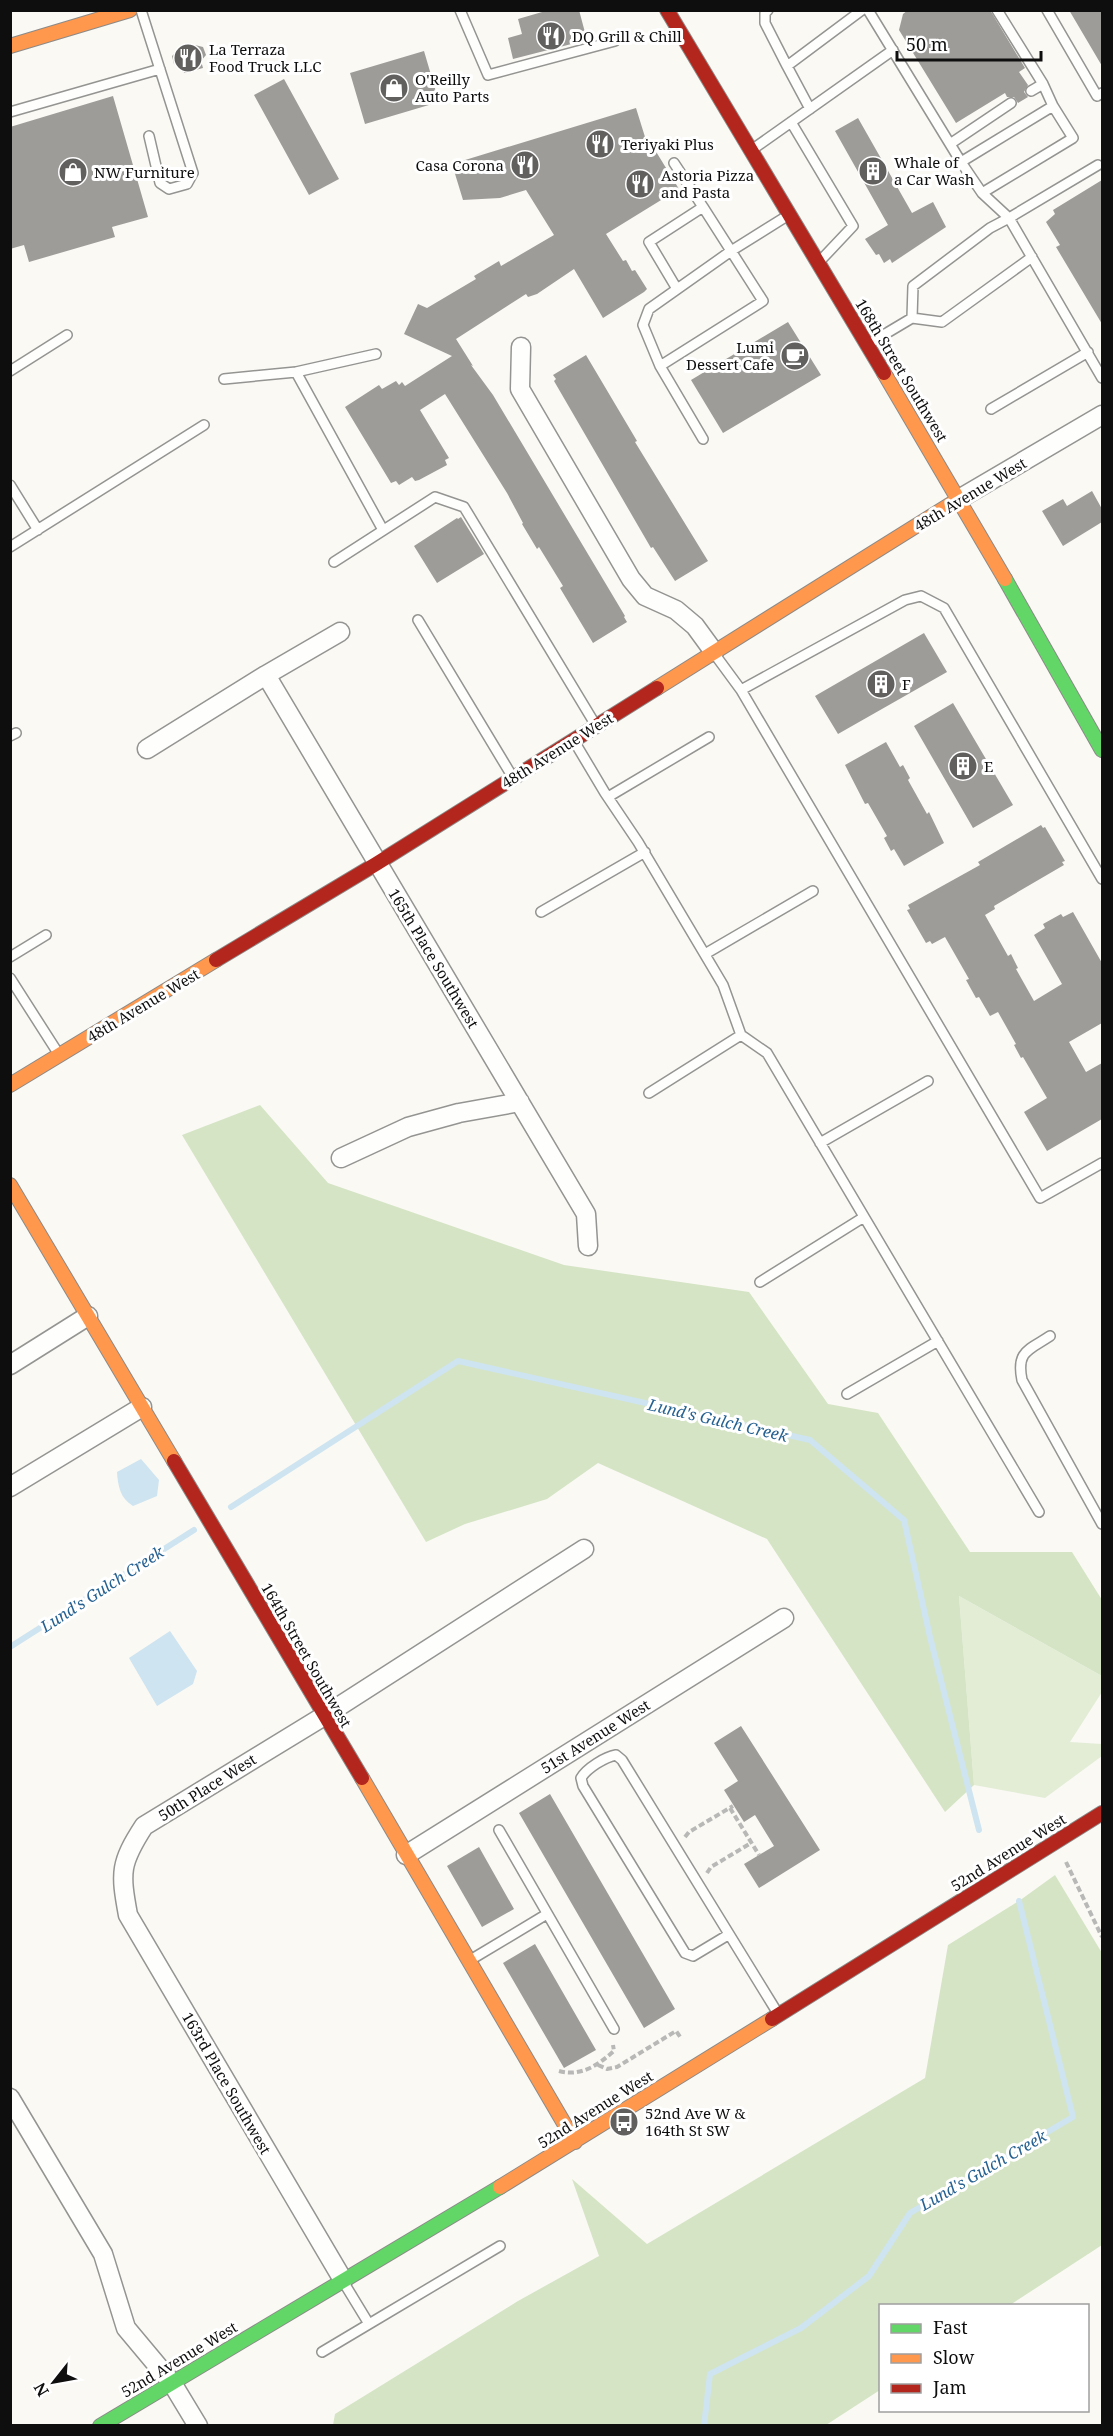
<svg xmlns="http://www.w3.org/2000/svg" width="1113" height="2436" font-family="'Noto Serif',serif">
<rect width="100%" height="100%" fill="#faf9f4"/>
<path fill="#e3edd6" d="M959 1596 1102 1676V1692L1070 1742 1102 1744V1756L1045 1798 974 1785Z"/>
<path fill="#d5e4c5" d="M260 1105 328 1183 564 1265 749 1292 828 1404 878 1413 970 1552H1072L1102 1600V1676L959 1596 974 1785 945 1812 767 1539 598 1463 547 1499 465 1524 426 1542 182 1135Z
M1055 1875 1102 1953V2245L1010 2305 880 2306V2390L826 2425H333L335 2414 518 2301 599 2256 572 2179 647 2244 925 2078 948 1945 1019 1901Z"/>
<path fill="#cee4f0" d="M141 1459 159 1480 157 1496 133 1506C120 1498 118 1486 117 1472Z
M170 1631 197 1671 193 1684 157 1706 129 1658Z"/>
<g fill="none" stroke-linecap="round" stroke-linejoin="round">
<path stroke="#cee4f0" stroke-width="6" d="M231 1507 458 1361 810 1440 904 1520 930 1637 979 1830
M10 1647 194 1530
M704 2426 710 2374 801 2328 869 2276 910 2213 1073 2117 1019 1901"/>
</g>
<path fill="#9e9c99" d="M549 10H579L587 40 513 59 508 38 522 34 518 19Z
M908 10H990L1025 68 1019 72 1028 85 1024 92 1028 97 1018 103 1014 97H1007L1005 93 956 123 899 30 903 14Z
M1069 10H1102V66Z
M195 45 203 47 206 55 201 61 203 68 184 73 183 67 174 64 172 56 178 50Z
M424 51 439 102 365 124 350 73Z
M284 79 339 179 309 195 254 95Z
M113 96 148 217 112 227 115 237 29 262 24 245 10 249V127Z
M636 108 650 153 655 150 679 189 606 234 623 261 626 260 632 271 635 270 647 289 644 292 603 318 574 269 537 294 528 297 526 294 456 339 473 366 471 365 493 395 625 616 624 617 627 622 593 643 560 588 563 586 539 547 537 549 522 524 523 523 507 493 445 394 420 410 449 458 445 460 447 465 419 480 415 481 412 477 399 485 396 481 391 483 345 407 379 385 382 389 396 381 399 385 402 382 405 386 452 356 404 334 418 304 427 308 476 279 474 276 499 261 501 266 554 235 526 190 500 198 463 200 452 164Z
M858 118 912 213 933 202 946 227 892 263 890 259 884 263 879 254 876 255 865 239 888 225 835 131Z
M1102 180V324L1056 247 1060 245 1046 222 1055 214 1053 210Z
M788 322 821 375 723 433 691 380Z
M586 355 637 441 635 442 708 561 675 581 653 547 651 548 554 381 556 379 553 375Z
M1092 491 1102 509V522L1063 546 1042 511 1063 499 1067 506Z
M461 517 484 554 437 583 414 546 457 518 458 519Z
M924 633 947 672 838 734 815 696Z
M953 703 1013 805 973 828 914 726Z
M886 742 900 767 903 765 910 778 908 780 927 814 929 812 944 843 904 866 894 849 891 851 884 838 887 836 868 803 865 804 845 765Z
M1041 825 1043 828 1045 827 1065 861 1062 862 1064 865 994 906 995 909 985 915 1008 956 1011 954 1018 968 1016 969 1034 1001 1062 984 1034 935 1045 928 1043 924 1061 914 1063 917 1073 912 1102 963V1023L1069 1042 1086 1072 1102 1063V1119L1047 1151 1024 1112 1047 1098 1023 1057 1021 1058 1014 1045 1016 1044 998 1012 990 1016 979 997 976 998 966 980 969 979 945 937 932 944 930 941 926 943 907 910 910 909 908 905 980 865 978 862Z
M741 1726 820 1850 759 1888 744 1864 774 1846 755 1815 744 1822 724 1790 738 1781 714 1743Z
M550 1794 675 2009 644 2028 519 1813Z
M479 1847 514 1909 482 1927 447 1866Z
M535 1944 596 2050 564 2068 503 1963Z"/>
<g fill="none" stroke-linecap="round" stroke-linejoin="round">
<g stroke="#949492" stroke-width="12">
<path id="lane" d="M141 10 193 173 187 184 169 189 160 183 149 136
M460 10 488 75 615 41
M768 10 765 13V23L787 66 862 10
M868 10 961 162
M997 10 1043 84
M1047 10 1097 96 1102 93
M787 66 810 109
M1031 91 1043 84 1053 106
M10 112 160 69
M791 122 853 226 820 261
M950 144 1011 103
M753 149 893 50
M674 163 703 207
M982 193 961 162 1053 106 1073 138 982 193 1009 218 1098 165
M912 318 942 322 1032 257
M870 343 912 318 913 286 990 228 1009 218 1102 378
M660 366 763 301 703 207 649 242 677 289
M10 371 67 335
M296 372 376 354
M224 379 296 372 383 530
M991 409 1088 352
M703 439 660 366 643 325 649 309 731 251 787 216
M10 485 38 530
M10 547 204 425
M334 562 435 497 464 507 595 724
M418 620 512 776
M716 656 741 690
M10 736 16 733
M574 741 605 793 638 842 723 985 741 1035 767 1053 1039 1512
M608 797 709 737
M1102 879 944 608 921 596 905 600 741 690 1040 1198 1102 1163
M541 912 645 852
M705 954 813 891
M10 957 46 935
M10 978 58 1053
M649 1093 741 1035
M820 1143 928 1081
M760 1282 864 1217
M1050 1336C1029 1350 1016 1351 1022 1380L1102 1524
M847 1394 938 1341
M499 1830 614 2029
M728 1935 693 1956 685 1953 583 1786 581 1778C587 1768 605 1757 616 1755L622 1760 777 2012
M472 1959 547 1914
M344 2283 369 2324 500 2246
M322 2352 369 2324"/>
</g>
<g stroke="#949492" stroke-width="21">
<path id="street" d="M521 347 520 389 631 579 645 596 676 610 695 626 714 652
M959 499 1102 415
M266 675 586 1214 588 1246
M147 749 266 675 340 632
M341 1158 408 1127 459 1113 520 1102
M10 1365 88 1316
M10 1487 142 1407
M406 1855 784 1618
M10 2098 103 2254 126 2328 172 2383 198 2426
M343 2280 128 1915C120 1872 120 1863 144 1826L324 1716 584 1549"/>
</g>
<g stroke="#8b8a88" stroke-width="16">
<path id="fast" d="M1005 579 1102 750
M100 2426 500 2187"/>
</g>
<g stroke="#8b8a88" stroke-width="16">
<path id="slow" d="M10 46 130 10
M884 373 1005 579
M657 688 959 499
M10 1085 216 960
M10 1185 174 1461
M362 1778 575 2142
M500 2187 772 2019"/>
</g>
<g stroke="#8b8a88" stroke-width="16">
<path id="jam" d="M667 10 884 373
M216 960 376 864 657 688
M174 1461 362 1778
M772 2019 1102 1813"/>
</g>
<path stroke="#b8b8b7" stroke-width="4" stroke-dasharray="6 3" stroke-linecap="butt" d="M730 1808 759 1855
M685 1837 689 1832 733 1806
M1066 1862 1102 1937
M707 1873 711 1867 751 1843
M598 2065 607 2069 617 2067 676 2031 681 2038
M559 2071C581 2077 598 2065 614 2051L613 2045"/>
<use href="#lane" stroke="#fefefd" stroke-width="9"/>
<use href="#street" stroke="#fefefd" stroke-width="18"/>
<use href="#fast" stroke="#63d668" stroke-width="14"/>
<use href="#slow" stroke="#ff974d" stroke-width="14"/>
<use href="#jam" stroke="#b3261e" stroke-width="14"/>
</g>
<defs>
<g id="restaurant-disc" transform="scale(1.5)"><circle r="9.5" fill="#61605e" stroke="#fff"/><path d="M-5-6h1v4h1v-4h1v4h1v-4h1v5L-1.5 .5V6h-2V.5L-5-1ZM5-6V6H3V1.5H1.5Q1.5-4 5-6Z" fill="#fff"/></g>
<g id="shop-disc" transform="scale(1.5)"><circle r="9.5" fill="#61605e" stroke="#fff"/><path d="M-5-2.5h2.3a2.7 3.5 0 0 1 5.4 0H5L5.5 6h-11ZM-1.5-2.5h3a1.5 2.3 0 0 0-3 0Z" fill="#fff"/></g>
<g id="building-disc" transform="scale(1.5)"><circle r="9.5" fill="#61605e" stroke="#fff"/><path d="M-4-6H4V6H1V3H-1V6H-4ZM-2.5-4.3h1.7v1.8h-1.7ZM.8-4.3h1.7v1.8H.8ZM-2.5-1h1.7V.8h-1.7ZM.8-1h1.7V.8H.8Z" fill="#fff"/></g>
<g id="cafe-disc" transform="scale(1.5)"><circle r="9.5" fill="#61605e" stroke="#fff"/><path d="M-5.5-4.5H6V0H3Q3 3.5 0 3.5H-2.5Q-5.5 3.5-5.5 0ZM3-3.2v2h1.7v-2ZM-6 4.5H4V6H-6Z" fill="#fff"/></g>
<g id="bus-disc" transform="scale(1.5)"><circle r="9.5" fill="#61605e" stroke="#fff"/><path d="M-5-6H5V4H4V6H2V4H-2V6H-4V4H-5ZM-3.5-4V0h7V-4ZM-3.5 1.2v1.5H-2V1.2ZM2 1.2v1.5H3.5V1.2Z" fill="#fff"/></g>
</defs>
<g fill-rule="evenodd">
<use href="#restaurant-disc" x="551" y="36"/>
<use href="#restaurant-disc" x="188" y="58"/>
<use href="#shop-disc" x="394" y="88"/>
<use href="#restaurant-disc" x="600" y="144"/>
<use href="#restaurant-disc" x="525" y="165"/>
<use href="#building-disc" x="873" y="171"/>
<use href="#shop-disc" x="73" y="172"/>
<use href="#restaurant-disc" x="640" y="184"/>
<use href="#cafe-disc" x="795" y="356"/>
<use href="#building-disc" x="881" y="684"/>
<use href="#building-disc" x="963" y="766"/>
<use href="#bus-disc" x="624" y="2122"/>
</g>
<g text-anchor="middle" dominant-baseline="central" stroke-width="6" stroke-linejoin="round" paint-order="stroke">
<g font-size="15" fill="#0e0e0e" stroke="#fff" text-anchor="start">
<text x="572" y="36">DQ Grill &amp; Chill</text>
<text x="209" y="49">La Terraza<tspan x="209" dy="17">Food Truck LLC</tspan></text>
<text x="415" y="79">O'Reilly<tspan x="415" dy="17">Auto Parts</tspan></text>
<text x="621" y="144">Teriyaki Plus</text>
<text x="894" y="162">Whale of<tspan x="894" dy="17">a Car Wash</tspan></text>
<text x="504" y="165" text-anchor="end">Casa Corona</text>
<text x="94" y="172">NW Furniture</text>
<text x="661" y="175">Astoria Pizza<tspan x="661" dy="17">and Pasta</tspan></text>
<text x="774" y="347" text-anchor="end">Lumi<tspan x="774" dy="17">Dessert Cafe</tspan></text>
<text x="902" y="684">F</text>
<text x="984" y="766">E</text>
<text x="645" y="2113">52nd Ave W &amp;<tspan x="645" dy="17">164th St SW</tspan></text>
</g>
<g font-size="15" fill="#0e0e0e" stroke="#fff">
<text transform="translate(902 370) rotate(59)">168th Street Southwest</text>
<text transform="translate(970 494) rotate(-31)">48th Avenue West</text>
<text transform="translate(557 750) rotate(-32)">48th Avenue West</text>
<text transform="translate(434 958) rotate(59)">165th Place Southwest</text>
<text transform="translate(143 1005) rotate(-31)">48th Avenue West</text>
<text transform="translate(307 1655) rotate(60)">164th Street Southwest</text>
<text transform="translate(595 1736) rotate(-32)">51st Avenue West</text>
<text transform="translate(207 1787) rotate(-32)">50th Place West</text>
<text transform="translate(1008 1852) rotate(-32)">52nd Avenue West</text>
<text transform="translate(227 2083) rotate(60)">163rd Place Southwest</text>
<text transform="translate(595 2109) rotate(-32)">52nd Avenue West</text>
<text transform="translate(179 2359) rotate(-31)">52nd Avenue West</text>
</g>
<g font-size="16" font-style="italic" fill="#266191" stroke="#fff">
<text transform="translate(718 1420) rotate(13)">Lund's Gulch Creek</text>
<text transform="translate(102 1589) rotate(-33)">Lund's Gulch Creek</text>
<text transform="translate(983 2170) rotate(-30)">Lund's Gulch Creek</text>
</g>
</g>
<rect width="1113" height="2436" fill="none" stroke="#0e0e0e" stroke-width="24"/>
<rect x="879" y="2304" width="210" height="108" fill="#ffffff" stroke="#9f9f9f" stroke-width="1.5"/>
<rect x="891" y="2324" width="30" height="9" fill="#63d668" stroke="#9f9f9f" stroke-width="1.5"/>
<text x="933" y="2334" font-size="18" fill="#0e0e0e">Fast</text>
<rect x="891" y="2354" width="30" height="9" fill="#ff974d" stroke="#9f9f9f" stroke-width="1.5"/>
<text x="933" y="2364" font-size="18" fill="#0e0e0e">Slow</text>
<rect x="891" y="2384" width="30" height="9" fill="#b3261e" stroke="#9f9f9f" stroke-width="1.5"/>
<text x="933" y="2394" font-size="18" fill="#0e0e0e">Jam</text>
<g transform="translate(54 2382) rotate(239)" stroke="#ffffff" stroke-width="4.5" paint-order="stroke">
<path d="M0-4.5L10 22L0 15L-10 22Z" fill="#0e0e0e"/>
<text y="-9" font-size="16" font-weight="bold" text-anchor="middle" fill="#0e0e0e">N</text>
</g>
<path d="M897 51v9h144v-9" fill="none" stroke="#0e0e0e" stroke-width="3"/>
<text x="906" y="51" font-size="18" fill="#0e0e0e" stroke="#ffffff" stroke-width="4.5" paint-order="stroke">50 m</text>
</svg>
